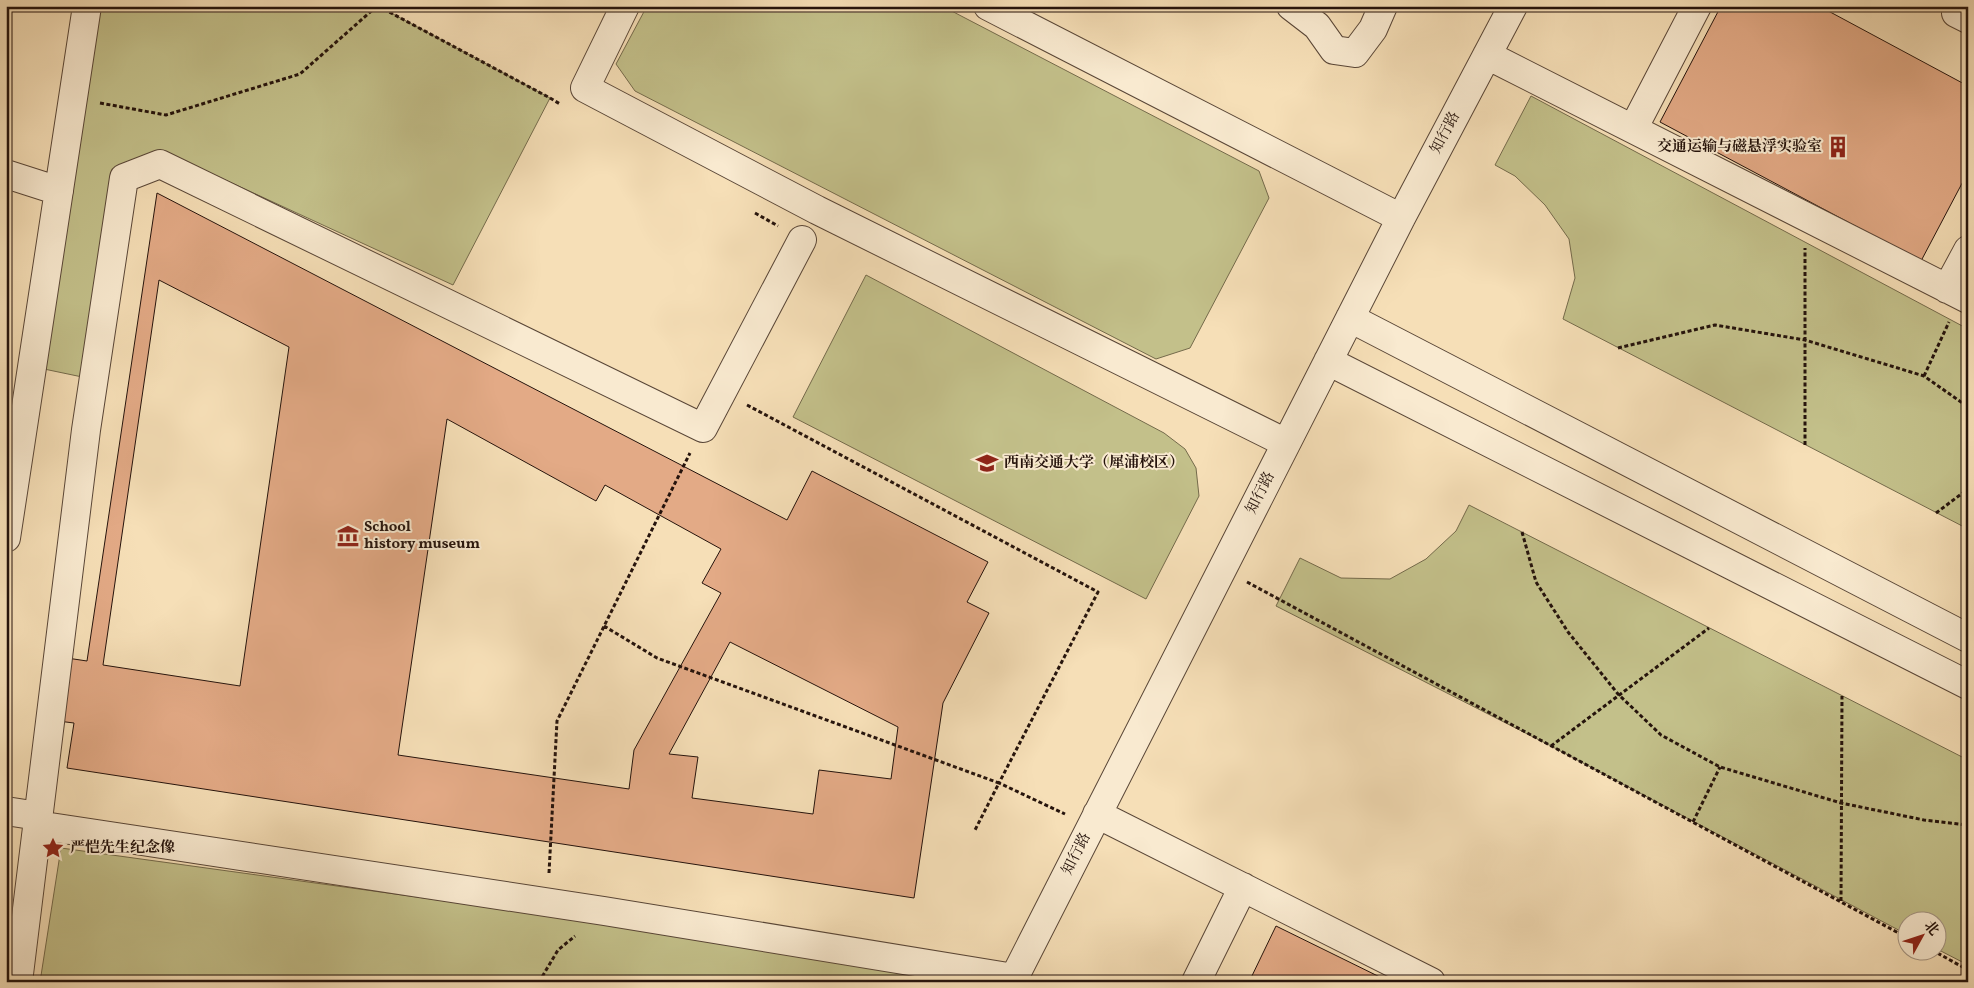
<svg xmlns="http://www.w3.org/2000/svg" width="1974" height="988" font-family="Vollkorn,'Noto Serif SC',serif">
<rect width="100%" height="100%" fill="#f6dfb7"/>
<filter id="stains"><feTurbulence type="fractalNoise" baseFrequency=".004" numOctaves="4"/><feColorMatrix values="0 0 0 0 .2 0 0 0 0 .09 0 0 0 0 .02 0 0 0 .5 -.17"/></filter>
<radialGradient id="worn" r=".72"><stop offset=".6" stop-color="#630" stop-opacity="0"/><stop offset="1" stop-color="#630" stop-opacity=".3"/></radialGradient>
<path fill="#c3c08a" stroke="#746a4b" d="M97 6H378L550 98 453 285 171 155 110 180 87 378 44 369Z
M647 6H942L1259 171 1269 198 1190 348 1156 359 635 91 616 64Z
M1531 96 1968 329V529L1563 319 1575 278 1569 239 1545 205 1515 176 1495 165Z
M866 275 1164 433 1185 449 1196 468 1199 496 1146 599 793 417Z
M1469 505 1968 760V965L1937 949 1936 920H1906V934L1551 746 1276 606 1300 558 1341 578 1390 579 1426 559 1456 531Z
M61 848 947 970 942 982H40Z"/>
<path fill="#e3aa86" stroke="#25130c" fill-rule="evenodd" d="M1721 6H1819L1968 86V172L1921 261 1660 122Z
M157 193 787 520 812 471 988 562 967 602 989 613 943 703 914 898 67 768 74 723 58 721 67 658 87 661ZM159 280 289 347 240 686 103 665ZM447 419 596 501 605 485 721 549 702 583 721 593 634 750 629 789 398 755ZM730 642 898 727 891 779 819 770 813 814 692 798 698 757 669 754Z
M1276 926 1390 982H1249Z"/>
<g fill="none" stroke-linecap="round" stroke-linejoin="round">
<g stroke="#594637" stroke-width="30">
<path id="minor" d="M625 6 585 88 817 210 1286 443
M988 6 1401 218
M1291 6 1317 26 1334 50 1355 53 1373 29 1383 6
M1959 6 1956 13 1968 19
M1487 55 1968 299
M1633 129 1697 6
M6 174 59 191
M1947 289 1968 250
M1350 318 1968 638
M1328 361 1968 685
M6 538 87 6
M6 811 38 816
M1097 814 1431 982
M37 825 604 911 1014 978
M18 982 86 430 124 178 160 164 703 428 802 240
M1012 982 1401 218 1513 6
M1196 982 1243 887"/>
</g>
<path stroke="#25130c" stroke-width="3" stroke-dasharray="4 2.5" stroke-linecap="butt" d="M378 6 550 98
M550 98 560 104
M100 103 166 115 300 74 377 6
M755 213 778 226
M1618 348 1715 325 1805 340 1924 376 1968 407
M1924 376 1949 322
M747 405 1098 592 999 783 1065 814
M1805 445V248
M1936 513 1968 489
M1522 532 1536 582 1568 632 1618 694 1661 735 1720 767 1841 803 1924 820 1968 825
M1247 582 1906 937
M604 626 657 658 999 783 975 830
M1551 746 1709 628
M1693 822 1720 767
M549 873 557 721 690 453
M1841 901 1842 696
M1932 950 1968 970
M539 982 558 950 575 936"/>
<use href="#minor" stroke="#f9ead0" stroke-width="28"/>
</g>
<defs>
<g id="building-bare" transform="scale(1.725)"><path d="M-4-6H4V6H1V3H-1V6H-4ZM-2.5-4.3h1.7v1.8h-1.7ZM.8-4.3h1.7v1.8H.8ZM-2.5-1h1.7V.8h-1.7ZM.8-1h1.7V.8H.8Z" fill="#8f2418" stroke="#f9ead0" stroke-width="2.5" paint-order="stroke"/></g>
<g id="university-bare" transform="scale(1.725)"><path d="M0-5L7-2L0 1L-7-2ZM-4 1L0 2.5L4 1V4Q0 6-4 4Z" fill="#8f2418" stroke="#f9ead0" stroke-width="2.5" paint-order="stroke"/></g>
<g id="museum-bare" transform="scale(1.725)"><path d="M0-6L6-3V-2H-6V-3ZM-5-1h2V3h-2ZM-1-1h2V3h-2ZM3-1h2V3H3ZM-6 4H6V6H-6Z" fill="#8f2418" stroke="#f9ead0" stroke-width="2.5" paint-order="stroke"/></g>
<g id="sight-bare" transform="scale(1.725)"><path d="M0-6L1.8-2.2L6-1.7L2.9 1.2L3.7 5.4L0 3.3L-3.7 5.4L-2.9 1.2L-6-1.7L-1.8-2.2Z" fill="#8f2418" stroke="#f9ead0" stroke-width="2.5" paint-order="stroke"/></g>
</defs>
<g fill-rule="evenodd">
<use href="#building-bare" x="1838" y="147"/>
<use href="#university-bare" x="987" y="463"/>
<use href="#museum-bare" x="348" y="536"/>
<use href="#sight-bare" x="53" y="848"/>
</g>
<g text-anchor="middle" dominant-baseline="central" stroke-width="4" stroke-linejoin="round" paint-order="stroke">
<g font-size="15" fill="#25130c" stroke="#f9ead0">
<text transform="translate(1446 133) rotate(-62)">知行路</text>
<text transform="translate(1261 493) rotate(-63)">知行路</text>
<text transform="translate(1077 854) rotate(-63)">知行路</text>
</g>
<g font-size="15" font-weight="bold" fill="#25130c" stroke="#f9ead0" text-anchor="start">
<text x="1822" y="147" text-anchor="end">交通运输与磁悬浮实验室</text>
<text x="1004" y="463">西南交通大学（犀浦校区）</text>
<text x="364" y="527">School<tspan x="364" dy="17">history museum</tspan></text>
<text x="70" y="848">严恺先生纪念像</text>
</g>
</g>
<rect width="1974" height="988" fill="none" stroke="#f6dfb7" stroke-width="25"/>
<rect x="8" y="8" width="1959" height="973" fill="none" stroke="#25130c" stroke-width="2.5"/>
<rect x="12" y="12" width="1949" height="963" fill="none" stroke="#25130c"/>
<g transform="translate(1922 936) rotate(50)"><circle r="24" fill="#f9ead0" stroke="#a49482"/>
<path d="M0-4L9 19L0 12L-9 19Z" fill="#8f2418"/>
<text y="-8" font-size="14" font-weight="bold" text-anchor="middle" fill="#25130c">北</text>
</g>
<rect width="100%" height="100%" filter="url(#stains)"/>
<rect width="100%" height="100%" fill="url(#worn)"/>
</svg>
